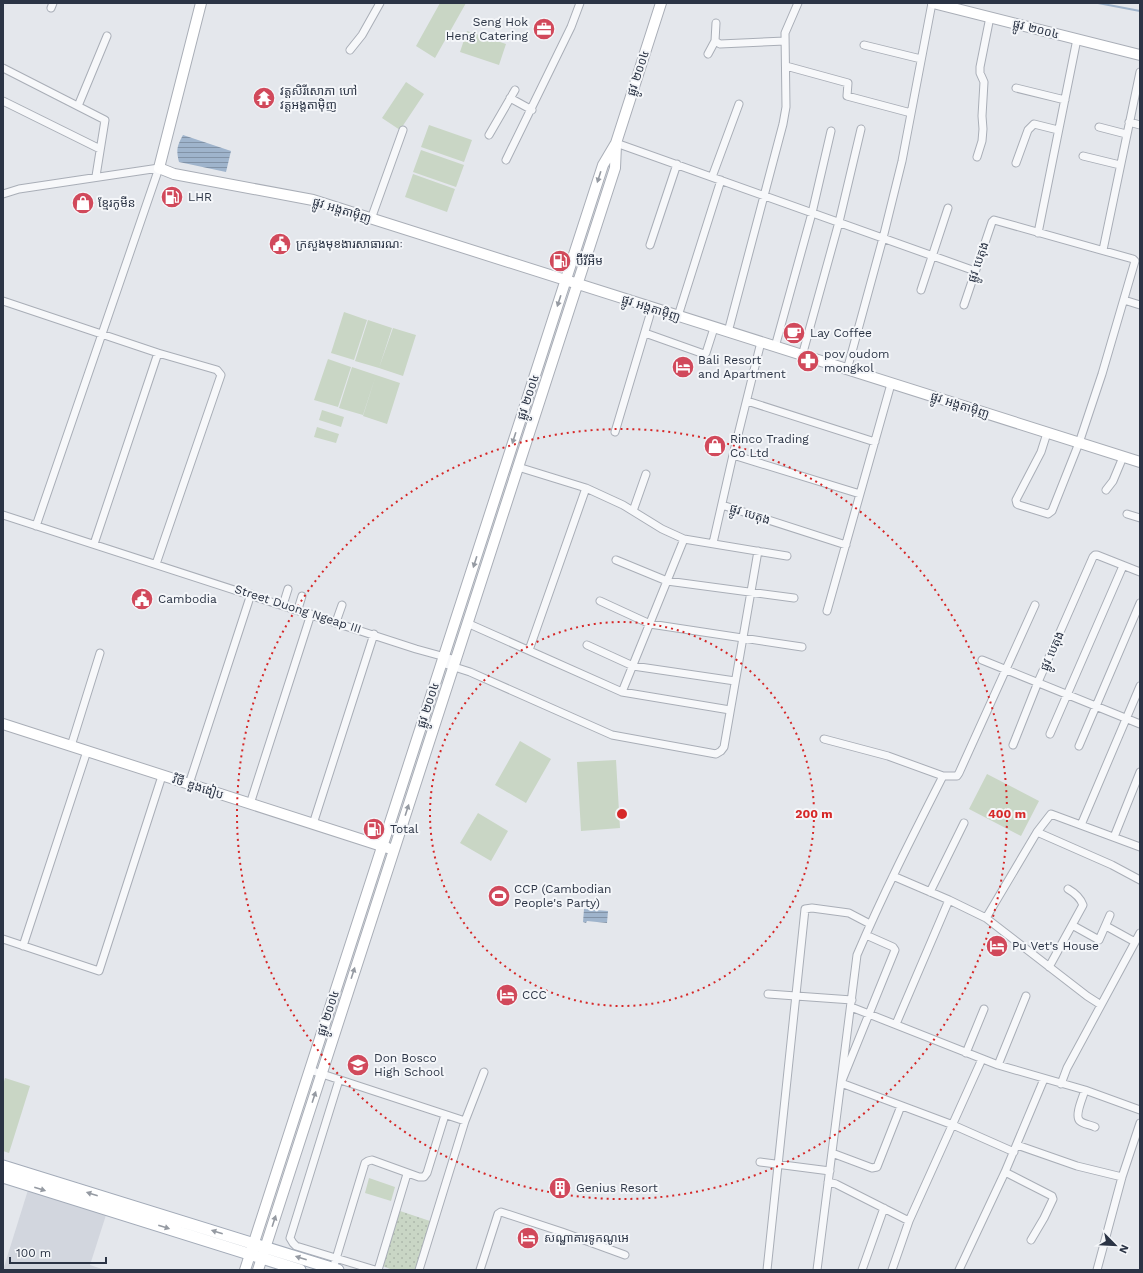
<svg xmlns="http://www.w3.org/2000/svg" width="1143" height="1273" font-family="'Work Sans','Noto Sans Khmer',sans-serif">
<defs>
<pattern id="grass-dots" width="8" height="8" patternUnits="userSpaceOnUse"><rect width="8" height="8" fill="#c9d6c5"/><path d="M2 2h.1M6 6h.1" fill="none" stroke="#adb8ab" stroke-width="1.8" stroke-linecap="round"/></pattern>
<pattern id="water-rules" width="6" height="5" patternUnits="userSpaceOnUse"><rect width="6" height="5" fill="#9fb4cc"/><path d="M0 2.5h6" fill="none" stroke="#8293a7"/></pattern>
</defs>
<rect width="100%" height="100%" fill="#e4e7ec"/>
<path fill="#d2d6de" d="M28 1190 106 1215 90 1265 105 1270H3Z"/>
<path fill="url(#grass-dots)" d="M400 1211 433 1222 417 1270H393L382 1266Z"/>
<path fill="#c9d6c5" d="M440 3H466L435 58 416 46Z
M467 31 506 44 499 65 460 52Z
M406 82 424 94 400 130 382 118Z
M429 125 472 140 464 162 421 147Z
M421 150 464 165 456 187 413 172Z
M413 174 455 189 447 212 405 197Z
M344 312 367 320 354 360 331 353Z
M368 320 392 328 379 368 355 361Z
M393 328 416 335 403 376 379 368Z
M328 359 351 367 338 407 314 400Z
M352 367 376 375 363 415 339 408Z
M376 375 400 383 387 424 363 416Z
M322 410 344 417 341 427 319 420Z
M317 427 339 434 336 443 314 437Z
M520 741 551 759 526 803 495 785Z
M616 760 620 828 581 831 577 762Z
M987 774 1039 801 1021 836 969 809Z
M478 813 508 831 491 861 460 843Z
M5 1078 30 1086 9 1153 3 1151V1085Z
M369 1178 395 1187 391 1201 365 1193Z"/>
<path fill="url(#water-rules)" d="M183 135 231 151 226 172 179 162C176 150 177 146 183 135Z
M584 909 608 911 607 923 587 921 586 923 583 922Z"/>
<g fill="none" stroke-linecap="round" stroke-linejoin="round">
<path stroke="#9fb4cc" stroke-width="2" d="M1098 3 1140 11"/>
<g stroke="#a9aeb7" stroke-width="9">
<path id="street" d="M51 8 53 3
M716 23 715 41 720 44 785 41
M864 45 921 59
M350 50 362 35 380 3
M708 54 715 41
M786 66 848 83 847 96 911 113
M3 68 105 120 96 176
M1016 88 1065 100
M510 98 532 110
M3 101 100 149
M78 106 107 36
M1129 122 1140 125
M1099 127 1126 134
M489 135 515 90
M616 143 975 271
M1083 156 1120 165
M977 157 982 141 983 129 982 116 984 82 980 73V67L990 17
M506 160 571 27 580 3
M1016 163 1028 130 1034 124 1058 130
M712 177 739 104
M3 194 19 189 159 168 36 526
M371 219 403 130
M1038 233 1077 39
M650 245 677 164
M1103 250 1140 72
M921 290 948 208
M1124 300 1140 305
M3 301 158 353 217 370 221 375 156 564
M964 305 992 222 994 220 1133 259 1135 261 1102 374 1079 443 1052 511 1048 514 1019 505 1017 504 1016 500 1041 452 1047 433
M678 316 721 180
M728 332 783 124 786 107 785 33 798 3
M645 333 704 354 706 353 714 328
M775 347 812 213 831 131
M802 356 839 222 861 129
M847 370 883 238 902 161 932 3
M747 401 875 442
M615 432 652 308
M733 455 860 494
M518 467 586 488 623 505 662 529 684 539 787 556
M1106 490 1113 481 1123 457
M722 505 846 545
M633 511 646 474
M1127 514 1140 518
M3 515 416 649 456 660
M713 543 733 455 761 342
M94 544 158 353
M616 560 667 581 794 598
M600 601 650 624 802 647
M283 605 288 589
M298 609 302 596
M827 611 891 384
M336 622 342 605
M467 623 622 692 730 710
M587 645 633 666 735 681
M529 650 586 488
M982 660 1140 724
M442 663 470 672 612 735 716 754 721 751 724 747 758 551
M622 692 684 539
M1050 734 1123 566
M824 739 888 756 943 776
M1013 745 1038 682 1093 557 1095 555H1097L1140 572
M71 746 100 653
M1079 746 1140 603
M189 784 251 594
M250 804 311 614
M313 824 374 634
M1081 825 1140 686
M1037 832 1112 865 1140 880
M1114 837 1140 772
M893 876 949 900 986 918 1087 996 1101 1005
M930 892 964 823
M986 918 1037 832 1051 814 1140 847
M1072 925 1099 940 1110 915
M1106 926 1135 942
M866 935 893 947 895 950 841 1083 953 1125 1014 1152
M3 939 99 971 162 776
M23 946 87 751
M1049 967 1083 905C1080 897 1075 893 1068 889
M768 994 852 1000
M851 1007 998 1065 1085 1090 1140 1110
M896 1024 949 900
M966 1053 984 1009
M998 1065 1026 996
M310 1070 465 1121
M339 1080 290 1238 293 1243 296 1246 375 1270
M1061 1084 1067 1068 1140 933
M1085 1090C1083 1097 1074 1116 1080 1121 1083 1124 1091 1125 1095 1127
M1017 1145 1077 1166 1122 1177
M832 1153 872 1168 877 1167 901 1106
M760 1162 830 1171
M1005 1172 1052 1196 1053 1199 1044 1218 1031 1240
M828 1182 836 1184 909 1221
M335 1262 365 1163 368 1161 372 1160 419 1177H424L427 1173 445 1115
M378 1270 407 1174
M419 1270 465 1121 484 1072
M480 1270 498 1214 501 1212 562 1232 625 1255
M767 1270 805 909 812 908 849 913 870 924
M817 1270 857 955C883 894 913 835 943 776H957L959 773 1035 605
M862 1270 884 1208
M892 1270 909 1221 982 1059
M959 1270 1005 1172 1044 1079
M1097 1270 1122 1177 1140 1123"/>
</g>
<g stroke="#a9aeb7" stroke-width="12">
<path id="secondary" d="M201 3 159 168 174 174 313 200 1140 462
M933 3 1140 55
M3 724 388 848
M245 1270 603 165 616 143 661 3
M258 1270 615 168 616 145"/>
</g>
<g stroke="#a3abb8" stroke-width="13">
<path id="primary" d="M3 1166 338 1270
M3 1177 300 1270"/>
</g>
<use href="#street" stroke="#f7f8fa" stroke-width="7"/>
<use href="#secondary" stroke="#fff" stroke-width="10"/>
<use href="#primary" stroke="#fff" stroke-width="11"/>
</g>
<defs><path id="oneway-solid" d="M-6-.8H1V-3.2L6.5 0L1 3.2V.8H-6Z"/></defs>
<g fill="#959aa2">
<use href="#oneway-solid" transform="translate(599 177) rotate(108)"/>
<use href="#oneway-solid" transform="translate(559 301) rotate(108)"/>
<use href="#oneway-solid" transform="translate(514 438) rotate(108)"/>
<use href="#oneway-solid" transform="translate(475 562) rotate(108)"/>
<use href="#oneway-solid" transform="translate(407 810) rotate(-72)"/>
<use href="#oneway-solid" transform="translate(353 973) rotate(-72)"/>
<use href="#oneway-solid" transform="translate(314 1097) rotate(-72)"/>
<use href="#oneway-solid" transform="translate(40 1189) rotate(17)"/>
<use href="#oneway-solid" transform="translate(92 1194) rotate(-163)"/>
<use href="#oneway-solid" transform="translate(274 1221) rotate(-72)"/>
<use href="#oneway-solid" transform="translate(164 1227) rotate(17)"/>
<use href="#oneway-solid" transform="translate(217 1232) rotate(-163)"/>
<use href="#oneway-solid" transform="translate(301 1258) rotate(-162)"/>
</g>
<g fill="none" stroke="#d62828" stroke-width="2" stroke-dasharray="2 4">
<circle cx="622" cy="814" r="192"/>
<circle cx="622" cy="814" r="385"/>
</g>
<defs>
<g id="office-disc" transform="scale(1.15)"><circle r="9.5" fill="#d1495b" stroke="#f4f6f9"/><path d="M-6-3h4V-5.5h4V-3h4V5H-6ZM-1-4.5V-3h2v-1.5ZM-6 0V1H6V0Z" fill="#fff"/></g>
<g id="temple-disc" transform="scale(1.15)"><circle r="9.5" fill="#d1495b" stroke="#f4f6f9"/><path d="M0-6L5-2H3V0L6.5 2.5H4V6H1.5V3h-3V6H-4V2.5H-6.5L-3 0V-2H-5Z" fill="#fff"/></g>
<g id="fuel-disc" transform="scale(1.15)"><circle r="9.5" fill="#d1495b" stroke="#f4f6f9"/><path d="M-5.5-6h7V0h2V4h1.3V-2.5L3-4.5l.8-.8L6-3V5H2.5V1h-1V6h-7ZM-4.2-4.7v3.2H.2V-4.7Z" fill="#fff"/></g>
<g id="shop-disc" transform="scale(1.15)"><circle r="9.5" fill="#d1495b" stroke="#f4f6f9"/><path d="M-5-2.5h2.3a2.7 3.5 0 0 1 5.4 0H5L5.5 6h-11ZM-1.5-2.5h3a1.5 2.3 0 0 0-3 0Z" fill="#fff"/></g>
<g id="civic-disc" transform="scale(1.15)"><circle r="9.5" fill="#d1495b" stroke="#f4f6f9"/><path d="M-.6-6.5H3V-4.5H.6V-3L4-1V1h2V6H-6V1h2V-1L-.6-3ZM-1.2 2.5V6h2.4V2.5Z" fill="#fff"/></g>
<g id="cafe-disc" transform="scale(1.15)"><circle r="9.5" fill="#d1495b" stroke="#f4f6f9"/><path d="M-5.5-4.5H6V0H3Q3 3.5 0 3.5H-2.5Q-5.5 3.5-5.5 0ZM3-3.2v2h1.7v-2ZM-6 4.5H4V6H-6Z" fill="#fff"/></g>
<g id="pharmacy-disc" transform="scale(1.15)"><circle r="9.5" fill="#d1495b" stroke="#f4f6f9"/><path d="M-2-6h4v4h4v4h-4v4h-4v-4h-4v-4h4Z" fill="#fff"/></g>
<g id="hotel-disc" transform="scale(1.15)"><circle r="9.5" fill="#d1495b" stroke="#f4f6f9"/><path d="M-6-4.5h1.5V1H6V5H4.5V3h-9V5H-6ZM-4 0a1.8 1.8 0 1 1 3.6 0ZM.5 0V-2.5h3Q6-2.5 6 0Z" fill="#fff"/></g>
<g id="stadium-disc" transform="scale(1.15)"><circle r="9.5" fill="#d1495b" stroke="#f4f6f9"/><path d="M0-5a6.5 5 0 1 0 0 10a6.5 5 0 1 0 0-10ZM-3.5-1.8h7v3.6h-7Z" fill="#fff"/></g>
<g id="school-disc" transform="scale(1.15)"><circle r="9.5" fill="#d1495b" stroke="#f4f6f9"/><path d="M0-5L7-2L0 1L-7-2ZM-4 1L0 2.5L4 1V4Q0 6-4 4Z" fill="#fff"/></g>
<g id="building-disc" transform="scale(1.15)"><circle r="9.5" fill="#d1495b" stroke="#f4f6f9"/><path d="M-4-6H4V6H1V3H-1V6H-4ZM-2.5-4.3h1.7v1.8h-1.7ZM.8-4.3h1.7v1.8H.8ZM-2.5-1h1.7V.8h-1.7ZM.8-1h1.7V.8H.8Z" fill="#fff"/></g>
</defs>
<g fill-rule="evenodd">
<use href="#office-disc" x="544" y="29"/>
<use href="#temple-disc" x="264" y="98"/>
<use href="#fuel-disc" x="172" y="197"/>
<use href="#shop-disc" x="83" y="203"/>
<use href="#civic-disc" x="280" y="244"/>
<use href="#fuel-disc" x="560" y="261"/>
<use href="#cafe-disc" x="794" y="333"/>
<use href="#pharmacy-disc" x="808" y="361"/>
<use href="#hotel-disc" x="683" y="367"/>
<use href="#shop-disc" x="715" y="446"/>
<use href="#civic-disc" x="142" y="599"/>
<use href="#fuel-disc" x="374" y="829"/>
<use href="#stadium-disc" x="499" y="896"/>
<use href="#hotel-disc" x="997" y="946"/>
<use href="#hotel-disc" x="507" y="995"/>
<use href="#school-disc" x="358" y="1065"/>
<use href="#building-disc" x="560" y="1188"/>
<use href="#hotel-disc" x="528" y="1238"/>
</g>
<g text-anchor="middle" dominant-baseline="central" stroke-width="4" stroke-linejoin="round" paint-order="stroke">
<g font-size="12" fill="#2b3445" stroke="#f4f6f9" text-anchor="start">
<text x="528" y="22" text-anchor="end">Seng Hok<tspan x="528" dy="14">Heng Catering</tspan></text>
<text x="280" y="91">វត្តសិរីសោភា ហៅ<tspan x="280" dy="14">វត្តអង្តតាម៉ិញ</tspan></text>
<text x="188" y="197">LHR</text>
<text x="98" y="203">ខ្មែរកូមីន</text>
<text x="296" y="244">ក្រសួងមុខងារសាធារណៈ</text>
<text x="576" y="261">ប៊ីវីអឹម</text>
<text x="810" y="333">Lay Coffee</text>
<text x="824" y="354">pov oudom<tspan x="824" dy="14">mongkol</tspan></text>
<text x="698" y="360">Bali Resort<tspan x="698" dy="14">and Apartment</tspan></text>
<text x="730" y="439">Rinco Trading<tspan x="730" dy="14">Co Ltd</tspan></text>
<text x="158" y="599">Cambodia</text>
<text x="390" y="829">Total</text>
<text x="514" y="889">CCP (Cambodian<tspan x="514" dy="14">People's Party)</tspan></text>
<text x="1012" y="946">Pu Vet's House</text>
<text x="522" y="995">CCC</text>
<text x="374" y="1058">Don Bosco<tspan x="374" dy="14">High School</tspan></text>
<text x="576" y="1188">Genius Resort</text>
<text x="544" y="1238">សណ្ឋាគារទូកណូអេ</text>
</g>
<g font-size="12" fill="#2b3445" stroke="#f4f6f9">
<text transform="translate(1036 29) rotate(14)">ផ្លូវ ២០០៤</text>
<text transform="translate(638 73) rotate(-72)">ផ្លូវ ២០០៤</text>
<text transform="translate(342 210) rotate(17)">ផ្លូវ អង្តតាម៉ិញ</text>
<text transform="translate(978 262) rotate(-71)">ផ្លូវ បេតុង</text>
<text transform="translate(651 308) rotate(18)">ផ្លូវ អង្តតាម៉ិញ</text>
<text transform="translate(528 397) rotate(-72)">ផ្លូវ ២០០៤</text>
<text transform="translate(960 405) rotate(18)">ផ្លូវ អង្តតាម៉ិញ</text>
<text transform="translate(750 514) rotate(18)">ផ្លូវ បេតុង</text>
<text transform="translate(298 609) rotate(18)">Street Duong Ngeap III</text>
<text transform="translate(1052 651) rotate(-66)">ផ្លូវ បេតុង</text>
<text transform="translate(428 705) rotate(-72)">ផ្លូវ ២០០៤</text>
<text transform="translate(198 787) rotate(18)">វិថី ឌួងងៀប</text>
<text transform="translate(328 1013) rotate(-72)">ផ្លូវ ២០០៤</text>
</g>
</g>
<circle cx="622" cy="814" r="6" fill="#d62828" stroke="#f4f6f9" stroke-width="2"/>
<g font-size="12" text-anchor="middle" font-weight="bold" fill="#d62828" stroke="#f4f6f9" stroke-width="4" stroke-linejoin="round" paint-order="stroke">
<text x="814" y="818">200 m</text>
<text x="1007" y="818">400 m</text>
</g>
<rect width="1143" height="1273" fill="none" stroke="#2b3445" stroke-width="8"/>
<g transform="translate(1115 1245) rotate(114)" stroke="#f4f6f9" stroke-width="3" paint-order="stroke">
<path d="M0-3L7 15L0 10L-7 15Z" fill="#2b3445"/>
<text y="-6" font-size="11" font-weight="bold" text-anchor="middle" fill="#2b3445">N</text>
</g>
<path d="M10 1257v6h96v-6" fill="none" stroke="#2b3445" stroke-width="2"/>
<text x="16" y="1257" font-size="12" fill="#2b3445" stroke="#f4f6f9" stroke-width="3" paint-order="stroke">100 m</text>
</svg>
